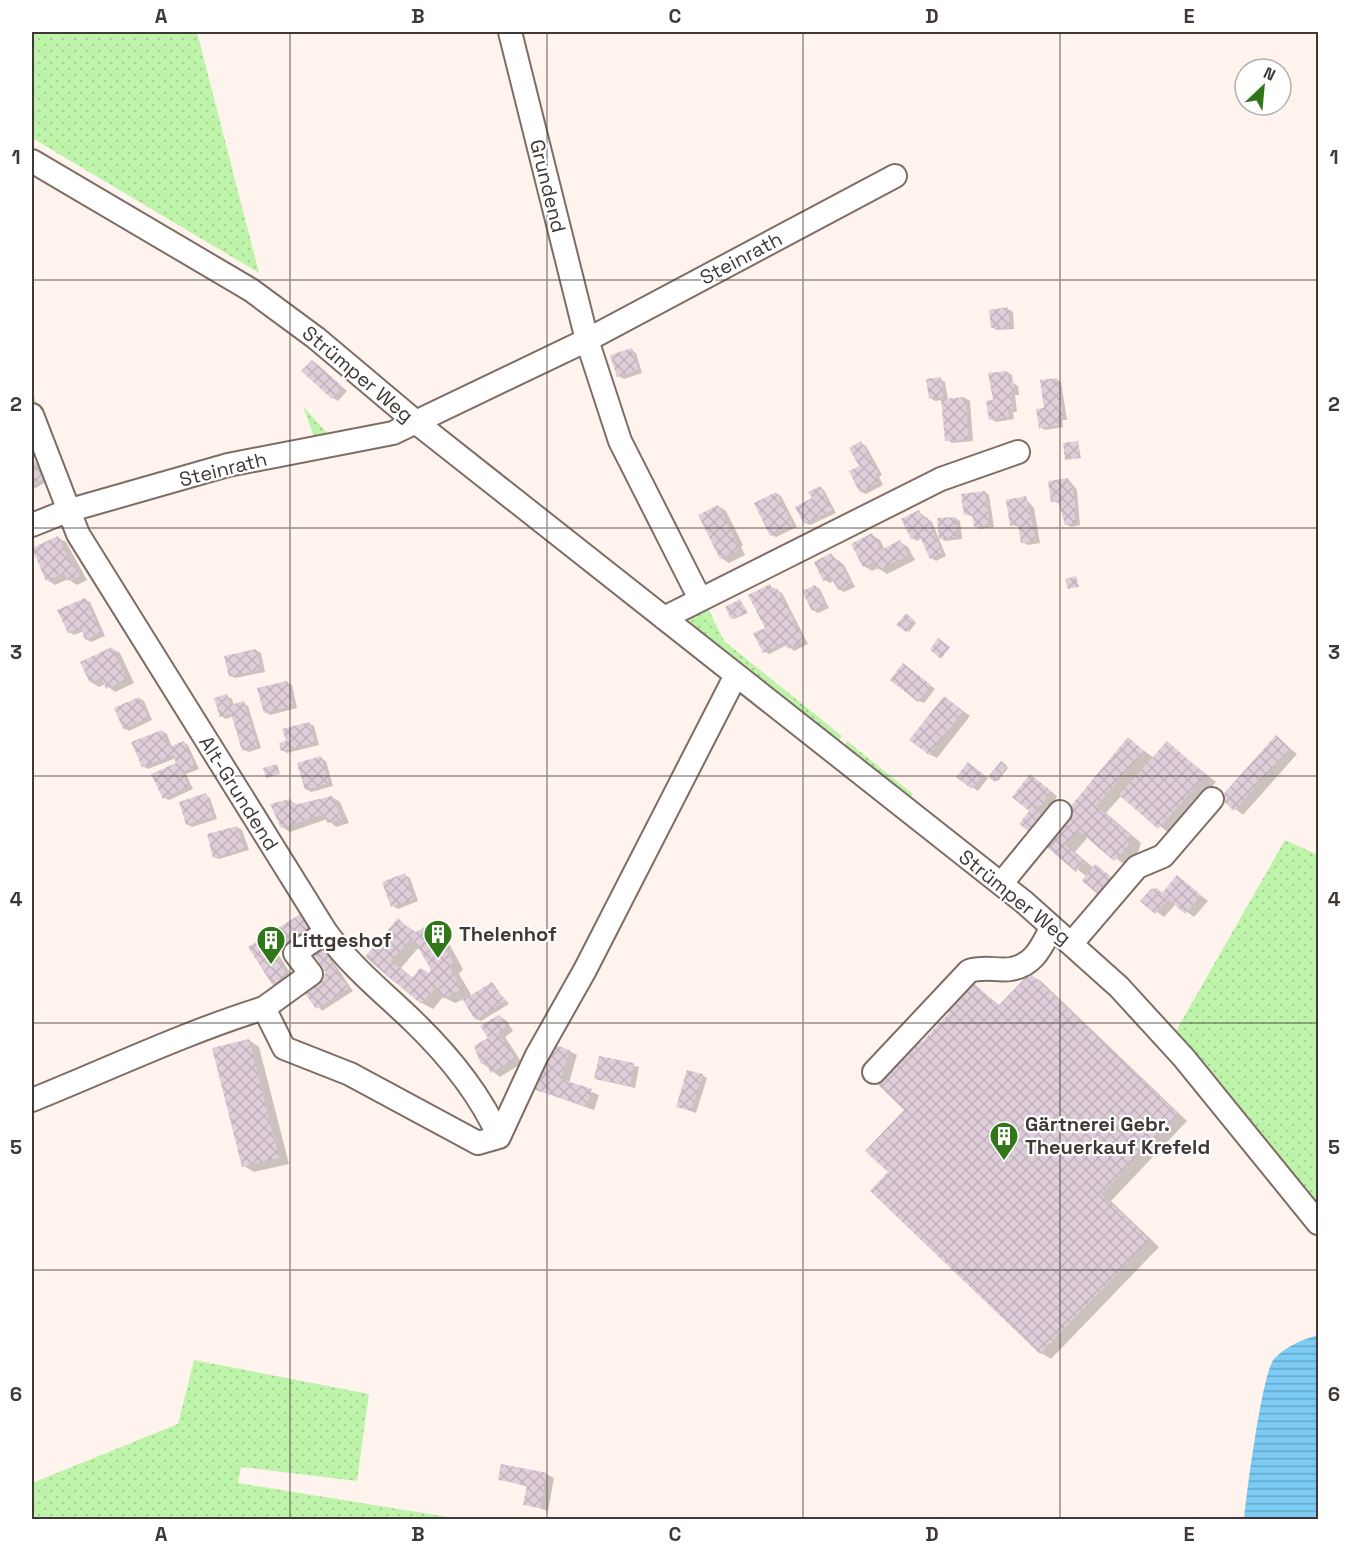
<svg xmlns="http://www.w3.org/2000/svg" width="1350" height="1551" font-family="'Space Grotesk',sans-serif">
<defs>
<pattern id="grass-dots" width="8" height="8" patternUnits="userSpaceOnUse" patternTransform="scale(1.5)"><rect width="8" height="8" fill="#bef4aa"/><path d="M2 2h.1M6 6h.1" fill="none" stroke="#a4d293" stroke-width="1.8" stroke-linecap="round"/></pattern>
<pattern id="water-rules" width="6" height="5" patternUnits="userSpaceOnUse" patternTransform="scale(1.5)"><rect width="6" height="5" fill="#7ccbf5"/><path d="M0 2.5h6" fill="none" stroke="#67a6c7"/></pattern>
<pattern id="building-cross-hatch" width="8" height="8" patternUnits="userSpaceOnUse" patternTransform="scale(1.5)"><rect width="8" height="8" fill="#dfced9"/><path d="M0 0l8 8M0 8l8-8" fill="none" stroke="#c0b2bb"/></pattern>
</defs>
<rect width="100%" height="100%" fill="#fff3ed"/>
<path fill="url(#grass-dots)" d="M32 32H197L259 273 32 138Z
M32 391 72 494H86L314 437 303 406 333 440 75 502 67 496 32 402Z
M705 602 724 641 842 736 839 741 828 739 693 633 689 617Z
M847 741 913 794 909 799 847 753 845 746Z
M1285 840 1318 855V1215L1173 1036Z
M194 1360 369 1394 357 1481 241 1467 238 1483 460 1519H32V1483L178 1424Z"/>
<path fill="url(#water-rules)" d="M1318 1335V1519H1244C1246 1496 1262 1373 1274 1359 1286 1346 1302 1340 1318 1335Z"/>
<path fill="#0003" fill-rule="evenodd" d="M1008 309 1013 312 1014 329 997 330 992 327Z
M631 350 636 353 642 373 624 379 619 376Z
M317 364 347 391 338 401 333 398Z
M1007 372 1012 375 1013 383 1018 386 1019 395H1015L1017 412H1013L1014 419 996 422 991 419 994 402Z
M940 379 945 382 948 400 965 398 970 401 973 441 952 443 947 440 943 400 935 401 930 398Z
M1056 379 1061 382 1067 420H1062L1063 427 1045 430 1040 427Z
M861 443 866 446 882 475 879 477 883 485 866 494 861 492Z
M1078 443 1081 458 1066 459Z
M32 461 38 464 46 482 34 489 32 487Z
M1068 479 1077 490 1080 525 1071 527 1066 524 1060 504 1053 501Z
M820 487 824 490 836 513 810 525 805 523Z
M985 492 989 495 994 527 980 529 975 526 974 517 965 514Z
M776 493 781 496 797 527 776 537 771 535Z
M1025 498 1034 508 1040 543 1028 545 1023 542 1020 527 1011 525Z
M718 506 726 511 743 545 741 547 745 555 729 563 721 558Z
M919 512 932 522 946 556 936 561 931 558 922 538 917 541 912 538Z
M955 518 960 521 962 539 945 541 940 538Z
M872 535 880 540 885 550 900 542 908 547 915 560 887 574 878 568 872 571 864 566Z
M58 538 66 542 87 580 77 585 68 579 55 585 47 580Z
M831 555 844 565 855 587 844 592 839 589 835 580 830 583 825 580Z
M770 586 782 593 808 644 794 651 787 645 769 654 764 651Z
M815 586 820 589 829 608 818 613 813 610Z
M85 600 90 602 105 636 91 642 86 639 84 631 74 635 69 632Z
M740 601 748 613 734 619 732 618Z
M906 615 916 623 909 632 898 624Z
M112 649 120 653 134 683 115 692 105 684 99 687 91 682Z
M256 650 261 653 265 672 235 678 231 676Z
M909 668 935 689 924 703 919 701Z
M287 682 292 685 297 708 270 715 265 712Z
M227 696 232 699 234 706 243 703 248 706 261 748 249 752 244 750 234 716 226 719 221 716Z
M944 697 970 716 937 758 929 754Z
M139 698 144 701 152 720 129 731 124 728Z
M309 723 314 726 319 745 287 753 282 750Z
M162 731 167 734 172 747 183 742 188 745 199 769 186 774 193 789 169 800 164 798 178 764 176 758 148 769 143 766Z
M1276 737 1297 754 1243 815 1222 798Z
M1128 739 1154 758 1167 743 1216 782 1170 834 1122 795 1106 813 1141 843 1138 852 1126 866 1088 837 1075 852 1094 868 1087 877 1043 841 1031 811 1038 781 1057 796 1050 811 1046 809 1042 815 1056 826Z
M321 758 326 761 333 786 311 792 306 789Z
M1001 763 1008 768 998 781 990 776Z
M974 767 988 778 978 791 958 777Z
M205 795 210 798 217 819 192 827 187 824Z
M332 797 340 802 349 823 336 827 327 819 290 832 282 827 290 801 298 805Z
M237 827 242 830 249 850 219 859 214 857Z
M405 875 410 878 418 901 398 909 393 906Z
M1177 877 1208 901 1194 917 1176 904 1164 917 1142 901 1163 894Z
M302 914 296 942 278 954 299 987 250 947Z
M398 920 417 933 431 925 442 931 463 969 459 974 472 996 492 984 509 1004 481 1021 476 1019 464 999 455 1003 443 997 433 1009 422 1003 367 956ZM419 947 433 970 429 974 414 979 401 968Z
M319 945 324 948 353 991 322 1011 304 989 328 973Z
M1030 975 1041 981 1187 1121 1111 1201 1159 1247 1051 1359 1041 1353 890 1172 906 1110 916 1040 922 1043 951 1013 970 981 1000 1006Z
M499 1016 507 1021 513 1031 505 1037 522 1063 500 1077 482 1063Z
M249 1040 259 1047 289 1164 254 1172 244 1166Z
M569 1051 577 1055 569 1083 599 1095 594 1110 537 1090Z
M600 1058 639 1067 635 1088 596 1079Z
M702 1075 707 1078 696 1113 678 1106Z
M546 1474 554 1478 548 1511 525 1504 528 1487 500 1479Z"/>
<path fill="url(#building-cross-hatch)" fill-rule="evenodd" d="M1008 307 1010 327 991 328 989 310Z
M632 348 638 370 617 377 610 355Z
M312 360 343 387 332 399 301 371Z
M1007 371 1009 382 1013 381 1015 392 1011 393 1013 409 1008 410 1009 417 989 420 986 401 993 400 988 373Z
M941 377 943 397 929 399 926 379Z
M1057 378 1063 417 1058 418 1059 425 1039 428 1036 409 1044 408 1040 380Z
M965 397 969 439 945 441 941 399Z
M861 441 878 472 875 474 879 482 860 493 849 471 859 466 849 448Z
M1078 441 1080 458 1065 460 1063 443Z
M33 459 44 478 32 486V460Z
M1068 478 1069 486H1072L1077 513H1074L1076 523 1065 525 1058 501 1051 502 1048 481Z
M820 486 832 510 804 524 795 507 812 498 808 492Z
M985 491 990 525 974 527 972 514 964 515 961 494Z
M776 492 793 525 770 536 754 503Z
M1026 496 1036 540 1021 543 1018 524 1010 526 1006 500Z
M718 505 736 541 734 542 738 550 720 559 698 515Z
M919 510 923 519 927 517 942 553 930 559 919 535 911 539 901 519Z
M956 517 957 537 939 539 937 518Z
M872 533 881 550 900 540 908 556 878 570 874 562 863 567 851 544Z
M58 536 72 567 75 565 80 576 68 581 64 573 46 581 32 548Z
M831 553 836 562 839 560 851 584 838 590 831 577 823 581 814 562Z
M1076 576 1079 587 1068 589 1065 579Z
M770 584 773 590 777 588 804 641 788 649 784 642 763 653 753 633 765 628 748 595Z
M815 585 825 605 812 611 802 591Z
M85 598 101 633 85 640 81 628 68 633 57 610Z
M740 599 747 612 731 619 725 607Z
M906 613 915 621 906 632 896 625Z
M938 638 950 647 941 659 930 650Z
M112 647 127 679 106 689 101 678 90 683 80 662Z
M256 649 261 669 229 677 224 656Z
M903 663 931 685 918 702 890 680Z
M287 681 293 706 264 713 257 688Z
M227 694 230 705 244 701 257 746 242 751 231 713 220 717 214 698Z
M944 696 963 711 929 755 909 740Z
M139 697 148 718 123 729 114 708Z
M309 722 315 743 281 751 279 743 286 741 282 729Z
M162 730 169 747 184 741 195 766 182 772 189 786 163 799 151 774 176 763 173 755 142 767 131 742Z
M1276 735 1290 748 1234 811 1220 798Z
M1128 737 1144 751 1096 806 1131 836 1128 846 1114 861 1078 830 1065 845 1085 862 1076 872 1041 842Z
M1167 741 1206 775 1158 829 1119 795Z
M321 756 329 783 305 790 297 763Z
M1001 761 1007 766 995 782 988 777Z
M968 762 984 775 972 789 956 777Z
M277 764 280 774 266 778 263 768Z
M1030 774 1050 790 1041 808 1038 805 1035 809 1048 820 1035 836 1019 824 1029 811 1012 797Z
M206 793 213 817 186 825 179 802Z
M332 796 342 819 327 823 324 814 281 828 270 804 290 799 294 805Z
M237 826 245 848 213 858 207 834Z
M1095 864 1113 878 1099 895 1082 881Z
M405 873 414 899 391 907 382 882Z
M1177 875 1201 895 1185 914 1168 899 1155 914 1140 901 1151 889 1157 888 1162 893Z
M302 913 315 933 296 945 291 936 271 949 292 982 277 992 248 947Z
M398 918 414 933 431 923 453 962 449 967 462 989 443 998 436 987 421 1004 365 957ZM412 937 431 970 429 973 420 968 412 978 391 961Z
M319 944 349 988 316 1009 302 989 326 973 311 949Z
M1030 973 1178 1114 1101 1194 1149 1240 1040 1354 870 1191 888 1172 865 1151 904 1110 874 1081 916 1038 921 1043 949 1013 942 1008 970 979 998 1006Z
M492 982 505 1001 475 1020 463 1000Z
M499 1015 506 1027 498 1032 515 1058 491 1073 485 1062 481 1064 474 1046 488 1038 480 1026Z
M249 1039 279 1158 242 1167 212 1048Z
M549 1043 570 1050 561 1079 592 1089 586 1106 535 1090Z
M599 1056 634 1063 630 1086 594 1079Z
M687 1070 703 1074 691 1111 676 1107Z
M501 1464 547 1473 540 1508 523 1505 527 1485 498 1480Z"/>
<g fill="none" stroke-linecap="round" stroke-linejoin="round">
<g stroke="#7e6d64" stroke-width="26">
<path id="minor" d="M32 161 251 290 316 338 417 423 1024 902 1119 987 1184 1058 1318 1223
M32 415 78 534 326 932C351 967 383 992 414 1022 447 1054 480 1094 499 1137
M32 525 67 511 228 465 393 433 587 340 510 32
M700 599 620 441 587 340 895 176
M664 618 941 479 1018 452
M1001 884 1060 812
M326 932 295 953 311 974 264 1008 284 1048 350 1074 478 1143 499 1137 536 1057 585 970 736 675
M1072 943 1137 867 1163 856 1212 799
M874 1072 969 971C984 966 997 971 1011 969 1035 965 1042 945 1052 927
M32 1100C109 1069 184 1033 264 1008"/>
</g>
<use href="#minor" stroke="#fff" stroke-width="22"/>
</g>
<path fill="none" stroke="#403835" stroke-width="1.5" stroke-opacity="0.55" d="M290 32V1520M547 32V1520M803 32V1520M1060 32V1520M32 280H1318M32 528H1318M32 776H1318M32 1023H1318M32 1270H1318"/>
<defs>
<g id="building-pin" transform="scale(1.5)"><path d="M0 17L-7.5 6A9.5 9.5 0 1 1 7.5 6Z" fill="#317719" stroke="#fff"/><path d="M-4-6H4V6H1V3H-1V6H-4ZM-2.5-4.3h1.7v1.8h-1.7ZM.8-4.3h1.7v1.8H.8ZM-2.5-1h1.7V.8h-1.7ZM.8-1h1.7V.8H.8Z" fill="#fff"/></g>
</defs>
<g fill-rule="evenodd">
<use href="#building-pin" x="438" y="934"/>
<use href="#building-pin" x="271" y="940"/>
<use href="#building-pin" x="1004" y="1136"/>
</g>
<g text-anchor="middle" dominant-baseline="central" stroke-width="4.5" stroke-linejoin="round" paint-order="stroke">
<g font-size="20" fill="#403835" stroke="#fff">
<text transform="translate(548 186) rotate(76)">Grundend</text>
<text transform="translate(741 258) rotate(-28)">Steinrath</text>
<text transform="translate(358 374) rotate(40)">Strümper Weg</text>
<text transform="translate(223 469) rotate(-14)">Steinrath</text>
<text transform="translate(239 793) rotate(58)">Alt-Grundend</text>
<text transform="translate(1015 897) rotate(39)">Strümper Weg</text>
</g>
<g font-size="20" font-weight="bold" fill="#403835" stroke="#fff" text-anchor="start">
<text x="459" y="934">Thelenhof</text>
<text x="292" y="940">Littgeshof</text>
<text x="1025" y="1124">Gärtnerei Gebr.<tspan x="1025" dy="23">Theuerkauf Krefeld</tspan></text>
</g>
</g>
<rect width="1350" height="1551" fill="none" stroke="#ffffff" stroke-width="66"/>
<g transform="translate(1263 87) rotate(26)"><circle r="28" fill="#ffffff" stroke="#b3afae" stroke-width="1.5"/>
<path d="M0-4.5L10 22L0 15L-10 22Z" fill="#317719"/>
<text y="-9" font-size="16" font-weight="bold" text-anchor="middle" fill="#403835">N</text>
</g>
<rect x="33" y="33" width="1284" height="1485" fill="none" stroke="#403835" stroke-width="2"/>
<g font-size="20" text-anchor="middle" font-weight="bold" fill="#403835">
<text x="161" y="23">A</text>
<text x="418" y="23">B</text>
<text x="675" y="23">C</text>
<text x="932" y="23">D</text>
<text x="1189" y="23">E</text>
<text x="16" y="164">1</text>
<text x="1334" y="164">1</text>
<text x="16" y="411">2</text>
<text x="1334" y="411">2</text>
<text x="16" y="659">3</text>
<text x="1334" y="659">3</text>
<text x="16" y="906">4</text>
<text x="1334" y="906">4</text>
<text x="16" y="1154">5</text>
<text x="1334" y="1154">5</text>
<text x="16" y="1401">6</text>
<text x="1334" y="1401">6</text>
<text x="161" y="1541">A</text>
<text x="418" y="1541">B</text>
<text x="675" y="1541">C</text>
<text x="932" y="1541">D</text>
<text x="1189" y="1541">E</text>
</g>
</svg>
